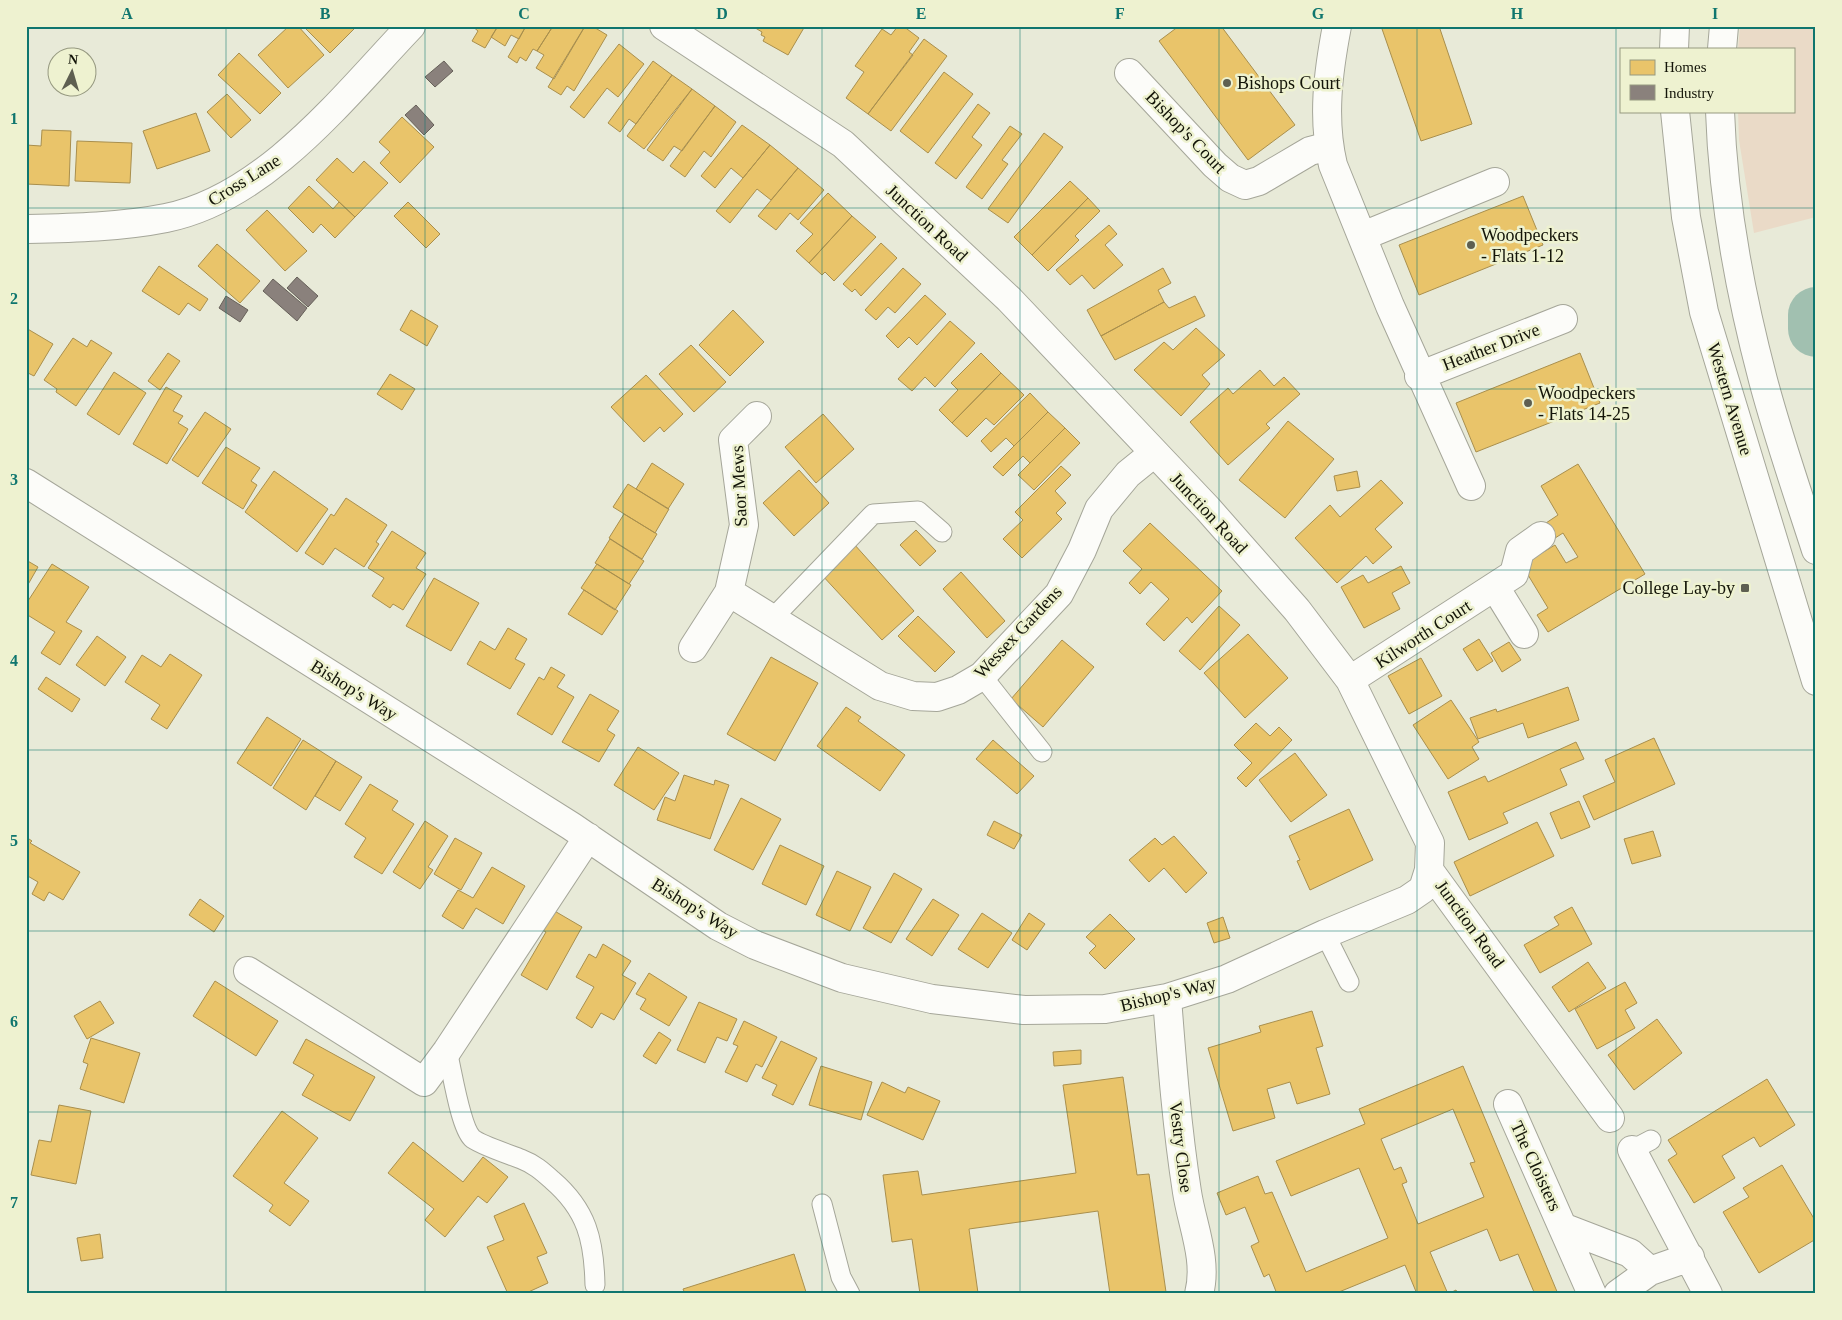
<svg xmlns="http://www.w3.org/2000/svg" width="1842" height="1320" font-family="Georgia,serif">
<rect width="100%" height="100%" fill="#e8ead8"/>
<path fill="#eadac7" d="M1740 26H1816V217L1754 233 1739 140 1738 111H1793V49H1738Z"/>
<path fill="#e9c46a" stroke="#a98f4d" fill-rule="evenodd" d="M289 26H298L324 55 288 88 258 55Z
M303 26H357L330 53Z
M472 26H498L485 48 472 41 478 31Z
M498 26H526L519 39 511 35 505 46 491 37Z
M526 26H553L537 51 533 49 526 61 520 57 517 63 508 57Z
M553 26 584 28 554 79 536 68 544 55 537 51Z
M585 26H592L607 35 574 91 567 86 561 95 548 87Z
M752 26H805L788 55 763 41 765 37 761 35 762 32Z
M898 26H903L919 38 909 52 913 55 868 114 846 98 864 72 855 66 882 29 891 35Z
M1179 26H1221L1295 125 1248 160 1159 41Z
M1381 26H1439L1472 124 1421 141Z
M924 39 947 56 891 131 868 114Z
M619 44 644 64 618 97 607 88 584 118 570 107Z
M239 53 281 93 260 114 218 75Z
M653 61 672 75 636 124 629 119 620 132 608 123Z
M944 72 973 94 928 153 900 131Z
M672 75 692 89 644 149 627 136Z
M692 89 715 106 682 151 674 146 663 161 647 150Z
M227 94 251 120 231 138 207 112Z
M978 104 990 113 972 137 982 145 956 179 935 163Z
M715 106 736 122 711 157 704 151 685 177 670 166Z
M196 113 210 151 157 169 143 131Z
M402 117 434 147 400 183 380 163 390 152 379 142Z
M742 125 770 145 743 178 731 168 715 188 701 176Z
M1010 126 1022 134 1002 160 1008 164 982 199 966 187Z
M42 130 71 131 69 186 26 184V145L41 146Z
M1044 133 1063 147 1008 223 988 209Z
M77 141 132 143 130 183 75 181Z
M770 145 798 168 771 200 757 189 730 223 716 211Z
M337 158 353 173 364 161 388 183 355 217 316 180Z
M798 168 824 190 798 220 790 213 776 230 758 216Z
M1070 181 1088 198 1032 255 1014 237Z
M309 186 333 209 339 202 355 217 335 238 321 224 313 233 288 208Z
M828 193 852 216 809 263 796 251 813 234 800 223Z
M1523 196 1543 245 1419 295 1399 245Z
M1088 198 1100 211 1075 236 1079 240 1048 271 1032 255Z
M408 202 440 234 426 248 394 216Z
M267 210 307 251 285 271 246 230Z
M852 216 876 237 834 281 825 272 822 275 809 263Z
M1109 225 1117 234 1105 245 1123 265 1094 289 1082 275 1070 285 1056 270Z
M881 243 897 258 861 296 855 289 852 292 843 284Z
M217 244 260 281 240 303 198 266Z
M159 266 208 299 200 311 188 303 179 315 142 291Z
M903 268 921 284 895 313 888 307 876 320 865 310Z
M1163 268 1171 283 1158 290 1164 302 1101 336 1087 310Z
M925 295 946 314 917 345 909 337 898 348 886 336Z
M1195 296 1205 316 1115 360 1101 336 1164 302 1169 308Z
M411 310 438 326 427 346 400 330Z
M733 310 764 342 730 376 699 345Z
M950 321 975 343 935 387 925 377 912 391 898 379Z
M26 328 53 344 34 376 26 372Z
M1196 328 1225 355 1202 375 1210 384 1181 416 1134 370 1164 342 1173 350Z
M73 338 87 347 91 340 112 353 76 406 56 392 57 389 44 380Z
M691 345 726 382 694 412 659 374Z
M168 353 180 361 160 390 148 381Z
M981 353 1001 373 952 423 939 410 958 390 951 383Z
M1580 353 1600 403 1476 452 1456 403Z
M1260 370 1274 386 1284 377 1300 394 1266 424 1270 428 1228 465 1190 422 1228 388 1233 394Z
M114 372 146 393 119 435 87 414Z
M1001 373 1024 395 994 425 986 418 967 437 952 423Z
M390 374 415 389 402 410 377 394Z
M646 375 683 414 664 432 660 427 644 442 611 407Z
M166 387 182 396 173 411 183 416 178 423 188 429 167 464 133 444Z
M1030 393 1048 412 1014 446 1006 438 991 452 981 441Z
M205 412 231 429 198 477 172 460Z
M1048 412 1065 428 1030 463 1023 456 1003 476 993 467Z
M823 414 854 449 816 483 785 447Z
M1288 421 1334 459 1285 518 1239 480Z
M1065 428 1080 443 1034 490 1018 475Z
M226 447 260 468 251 481 257 485 243 509 202 483Z
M652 463 684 484 668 509 636 489Z
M1578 464 1645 574 1548 632 1537 615 1548 608 1522 565 1555 545 1566 563 1578 557 1563 533 1552 540 1543 525 1558 515 1541 486Z
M1061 466 1071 475 1055 491 1066 503 1056 513 1062 519 1022 558 1003 539 1023 520 1015 512Z
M799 470 829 503 794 536 763 503Z
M274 471 328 509 297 552 245 512Z
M1357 471 1360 487 1337 491 1334 476Z
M1381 480 1403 503 1375 529 1392 547 1373 564 1366 556 1337 583 1295 538 1330 505 1340 517Z
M628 484 669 509 655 533 613 507Z
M346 498 387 525 376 542 379 544 364 567 335 548 323 565 305 553 331 514 334 516Z
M624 514 657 534 642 559 609 538Z
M1150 523 1222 591 1192 623 1187 617 1164 641 1146 624 1169 599 1151 582 1140 594 1129 583 1142 569 1123 551Z
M916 530 936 551 920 566 900 545Z
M392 531 426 553 416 568 426 574 403 610 393 604 390 608 372 596 384 578 368 568Z
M610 539 644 561 629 584 595 563Z
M854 544 914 611 882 640 821 574Z
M26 560 38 567 26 588Z
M52 564 89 587 66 622 82 631 60 665 41 653 55 632 26 614V604Z
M597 564 631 585 615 610 581 588Z
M1401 566 1410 583 1392 593 1400 609 1364 628 1341 587 1363 575 1368 583Z
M961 572 1005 621 987 638 943 589Z
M434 578 479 603 451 651 406 626Z
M584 590 618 611 602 635 568 614Z
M1219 606 1240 625 1200 670 1179 651Z
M918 616 955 652 935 672 898 636Z
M508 628 527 639 515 659 525 664 510 689 467 664 480 641 495 650Z
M1248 634 1288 678 1245 718 1204 673Z
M97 636 126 657 105 686 76 665Z
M1479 639 1493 661 1477 671 1463 649Z
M1062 640 1094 667 1043 727 1011 699Z
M1509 642 1521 660 1502 672 1491 653Z
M170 654 202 675 167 729 151 719 160 705 125 682 142 655 161 667Z
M771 657 818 683 775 761 727 734Z
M1421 658 1442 696 1409 714 1388 676Z
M551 667 565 675 557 687 574 697 552 735 517 714 539 677 544 680Z
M46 677 80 699 72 712 38 689Z
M1568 687 1579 720 1528 738 1523 723 1478 739 1470 718 1496 709 1497 712Z
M590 694 619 711 607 730 615 735 599 762 562 742Z
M1451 700 1479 742 1472 747 1479 759 1448 779 1413 725Z
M846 707 861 717 858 721 905 755 880 791 817 746Z
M267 717 301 739 271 786 237 763Z
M1256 723 1270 736 1279 727 1292 740 1246 787 1237 778 1252 763 1234 745Z
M1654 738 1675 784 1594 820 1583 796 1615 782 1605 760Z
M303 740 336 761 306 810 273 788Z
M993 740 1034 776 1017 794 976 759Z
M1576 742 1584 759 1560 769 1567 785 1503 813 1508 823 1469 840 1448 792 1485 776 1488 782Z
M638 747 679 773 654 810 614 785Z
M1295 753 1327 795 1291 822 1259 780Z
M336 761 362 777 340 811 315 796Z
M684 775 714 785 715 780 729 785 710 839 657 820 665 797 675 801Z
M370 784 398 801 392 810 414 824 382 874 354 857 366 838 345 824Z
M741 798 781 819 753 870 714 850Z
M1579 801 1590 827 1561 839 1550 813Z
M1349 809 1373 860 1310 890 1297 861 1300 860 1289 836Z
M425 821 448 836 428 867 433 870 420 889 393 872Z
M994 821 1022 835 1014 849 987 835Z
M1537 822 1554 856 1470 896 1454 862Z
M1653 831 1661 856 1632 864 1624 839Z
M1174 836 1207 873 1186 893 1164 868 1149 882 1129 860 1155 838 1162 845Z
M26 837 32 841 30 843 80 872 63 900 49 892 44 901 32 894 38 882 26 875Z
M455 838 482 853 461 890 434 874Z
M780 845 824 866 806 905 762 884Z
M492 867 525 886 503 924 476 908 463 929 442 916 458 890 473 898Z
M837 871 871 887 850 931 816 915Z
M894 873 922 889 891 943 863 928Z
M200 899 224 916 214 932 189 915Z
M933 899 959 915 932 956 906 939Z
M546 906 582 927 547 990 521 975 546 932 535 926Z
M1572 907 1592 944 1540 973 1524 945 1559 925 1554 917Z
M982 913 1012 933 988 968 958 949Z
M1029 913 1045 924 1027 950 1012 940Z
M1110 914 1135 939 1105 969 1089 953 1096 946 1086 937Z
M1223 917 1230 938 1214 943 1207 923Z
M603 944 631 961 622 975 636 983 614 1020 601 1013 592 1028 576 1018 594 987 576 977 589 954 596 958Z
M1588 962 1606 988 1569 1012 1552 987Z
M649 973 687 997 669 1026 640 1009 646 999 636 994Z
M215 981 278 1021 256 1056 193 1016Z
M1625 982 1637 1003 1625 1010 1635 1028 1597 1049 1575 1009Z
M100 1001 114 1023 87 1039 74 1016Z
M699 1002 737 1019 727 1041 717 1037 705 1063 677 1050Z
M1312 1011 1323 1046 1316 1048 1330 1094 1297 1104 1290 1082 1267 1089 1275 1118 1233 1131 1208 1048 1261 1032 1259 1026Z
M1657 1019 1682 1053 1634 1090 1608 1055Z
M744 1021 777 1037 762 1067 756 1064 747 1082 725 1072 738 1046 733 1044Z
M659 1032 671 1040 656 1064 643 1056Z
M91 1038 140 1053 124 1103 80 1089 88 1064 83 1062Z
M306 1039 375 1077 350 1121 302 1095 314 1075 293 1063Z
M781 1041 817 1058 793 1105 772 1095 777 1085 762 1078Z
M1081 1050V1064L1054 1066 1053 1052Z
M821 1066 872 1082 861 1120 809 1105Z
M1463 1066 1558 1294H1531L1534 1292 1518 1254 1500 1261 1487 1229 1430 1252 1448 1294 1456 1290 1458 1294H1417L1405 1265 1334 1294H1277L1269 1274 1264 1277 1251 1246 1259 1242 1245 1207 1226 1215 1217 1193 1258 1176 1265 1194 1272 1192 1306 1272 1388 1238 1359 1168 1291 1196 1276 1161 1365 1124 1359 1109ZM1453 1109 1475 1162 1470 1163 1484 1197 1418 1224 1402 1184 1407 1182 1401 1167 1394 1170 1381 1139Z
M1123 1077 1137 1175 1149 1174 1166 1292 1110 1294 1098 1211 969 1229 978 1293 920 1294 912 1239 892 1242 883 1175 918 1171 922 1195 1076 1173 1063 1085Z
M1767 1079 1795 1125 1760 1147 1754 1137 1722 1156 1735 1178 1694 1203 1668 1160 1677 1154 1668 1140Z
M882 1082 905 1093 908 1087 940 1101 923 1140 867 1115Z
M59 1105 91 1111 76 1184 31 1175 39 1140 51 1142Z
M282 1111 318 1138 284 1183 309 1201 290 1226 269 1211 273 1205 233 1176Z
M413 1142 463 1182 483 1157 508 1177 487 1203 478 1196 445 1237 425 1220 434 1209 388 1173Z
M1782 1165 1816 1222V1239L1759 1273 1723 1212 1749 1197 1743 1188Z
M524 1203 547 1253 537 1257 548 1283 524 1294H508L487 1247 504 1240 494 1216Z
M100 1234 103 1258 81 1261 77 1238Z
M794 1254 806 1292 685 1294 683 1289Z"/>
<path fill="#8a817c" stroke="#666059" d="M444 61 453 71 435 87 425 77Z
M416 105 434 125 424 135 405 115Z
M297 277 318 296 308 307 287 288Z
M273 279 307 308 297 321 263 291Z
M226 296 248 310 240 322 219 308Z"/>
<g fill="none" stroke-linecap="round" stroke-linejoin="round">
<path stroke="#a1c0b0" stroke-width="56" d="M1816 315V329"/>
<g stroke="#a5a699" stroke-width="21">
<path id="service" d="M772 619 873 514 918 511 942 532
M982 676 1042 752
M1325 934 1349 982
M447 1051C452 1070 460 1126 472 1138 478 1144 511 1155 521 1159 534 1164 542 1171 552 1180 587 1210 594 1240 595 1285
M1632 1150 1651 1140
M822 1204 841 1277 850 1294"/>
</g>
<g stroke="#a5a699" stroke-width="30">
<path id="minor" d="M1337 26C1328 73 1322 119 1333 165L1390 306 1471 486
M1129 73 1215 165 1230 178 1245 185 1259 181 1310 151 1329 146
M1363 236 1495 182
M1419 376 1563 319
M26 483 571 826 718 926 755 945 842 978 932 999 1024 1010 1105 1009 1167 998 1227 979 1325 934 1407 900 1423 889 1429 870 1430 843 1350 680 1297 610 1208 509 1009 299 843 144 664 26
M1495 587 1524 634
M729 592 744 525 733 440 757 416
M693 648 729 592 880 686 913 696 937 697 958 690 982 676 1059 594 1082 550 1099 509 1128 474 1154 453
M1350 680 1514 574 1520 551 1541 536
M1429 870 1610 1118
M248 971 424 1082 447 1051 588 837
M1167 998C1172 1063 1177 1128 1187 1192 1192 1225 1208 1260 1199 1294
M1508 1104 1592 1294
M1632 1150 1708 1294
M1565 1228 1630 1253 1650 1271
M1618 1294 1650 1271 1690 1257"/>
</g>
<g stroke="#a5a699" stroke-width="30">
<path id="tertiary" d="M26 229C72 228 121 227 166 218 266 198 344 96 411 26"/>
</g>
<g stroke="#a5a699" stroke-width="30">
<path id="primary" d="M1674 49 1675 26
M1722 49 1724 26
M1675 111 1686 217 1704 312 1816 681
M1720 111C1723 202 1740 293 1763 380 1778 437 1798 494 1816 550"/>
</g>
<use href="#service" stroke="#fcfcf9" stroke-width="19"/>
<use href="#minor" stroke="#fcfcf9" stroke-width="28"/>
<use href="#tertiary" stroke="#fcfcf9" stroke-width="28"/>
<use href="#primary" stroke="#fcfcf9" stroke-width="28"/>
</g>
<path fill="none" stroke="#0f766e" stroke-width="1" stroke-opacity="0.55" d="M226 26V1294M425 26V1294M623 26V1294M822 26V1294M1020 26V1294M1219 26V1294M1417 26V1294M1616 26V1294M26 208H1816M26 389H1816M26 570H1816M26 750H1816M26 931H1816M26 1112H1816"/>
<g fill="#5e5f51" stroke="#eef2d0" stroke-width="2">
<circle cx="1227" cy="83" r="5"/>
<circle cx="1471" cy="245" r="5"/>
<circle cx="1528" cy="403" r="5"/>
<rect x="1740" y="583" width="10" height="10" rx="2.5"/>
</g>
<g text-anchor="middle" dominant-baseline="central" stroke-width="5" stroke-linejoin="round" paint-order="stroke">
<g font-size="18" fill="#131408" stroke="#eef2d0" text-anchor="start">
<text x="1237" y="83">Bishops Court</text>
<text x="1481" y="235">Woodpeckers<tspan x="1481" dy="21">- Flats 1-12</tspan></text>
<text x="1538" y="393">Woodpeckers<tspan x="1538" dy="21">- Flats 14-25</tspan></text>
<text x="1735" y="588" text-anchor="end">College Lay-by</text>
</g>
<g font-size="18" fill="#131408" stroke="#eef2d0">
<text transform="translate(1186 132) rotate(46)">Bishop's Court</text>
<text transform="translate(244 180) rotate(-32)">Cross Lane</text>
<text transform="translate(927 223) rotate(43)">Junction Road</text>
<text transform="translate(1491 347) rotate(-21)">Heather Drive</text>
<text transform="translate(1730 399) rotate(73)">Western Avenue</text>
<text transform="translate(739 486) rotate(-93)">Saor Mews</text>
<text transform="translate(1209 513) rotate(47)">Junction Road</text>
<text transform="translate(1018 632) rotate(-47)">Wessex Gardens</text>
<text transform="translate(1423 634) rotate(-33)">Kilworth Court</text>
<text transform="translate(354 690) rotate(32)">Bishop's Way</text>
<text transform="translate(695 908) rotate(32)">Bishop's Way</text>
<text transform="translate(1470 924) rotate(54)">Junction Road</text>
<text transform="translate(1168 994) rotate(-14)">Bishop's Way</text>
<text transform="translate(1181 1147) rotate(83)">Vestry Close</text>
<text transform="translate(1536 1166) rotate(65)">The Cloisters</text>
</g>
</g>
<rect width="1842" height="1320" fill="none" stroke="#eef2d0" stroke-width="55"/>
<rect x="1620" y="48" width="175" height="65" fill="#eef2d0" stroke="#969980"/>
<rect x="1630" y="60" width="25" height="15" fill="#e9c46a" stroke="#969980"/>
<text x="1664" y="72" font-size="15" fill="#131408">Homes</text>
<rect x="1630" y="85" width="25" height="15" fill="#8a817c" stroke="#969980"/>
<text x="1664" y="98" font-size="15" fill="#131408">Industry</text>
<g transform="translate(72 72) rotate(5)"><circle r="24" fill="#eef2d0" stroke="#969980"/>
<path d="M0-4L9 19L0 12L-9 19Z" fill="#5e5f51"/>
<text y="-8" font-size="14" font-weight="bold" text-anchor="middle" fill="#131408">N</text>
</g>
<rect x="28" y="28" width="1786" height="1264" fill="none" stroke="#0f766e" stroke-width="2"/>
<g font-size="16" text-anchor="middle" font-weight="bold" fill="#0f766e">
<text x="127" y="19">A</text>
<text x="325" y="19">B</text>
<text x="524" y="19">C</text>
<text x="722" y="19">D</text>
<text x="921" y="19">E</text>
<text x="1120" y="19">F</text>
<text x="1318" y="19">G</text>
<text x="1517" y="19">H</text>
<text x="1715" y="19">I</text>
<text x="14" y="124">1</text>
<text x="14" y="304">2</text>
<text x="14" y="485">3</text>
<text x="14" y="666">4</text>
<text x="14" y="846">5</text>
<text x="14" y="1027">6</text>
<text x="14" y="1208">7</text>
</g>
</svg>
